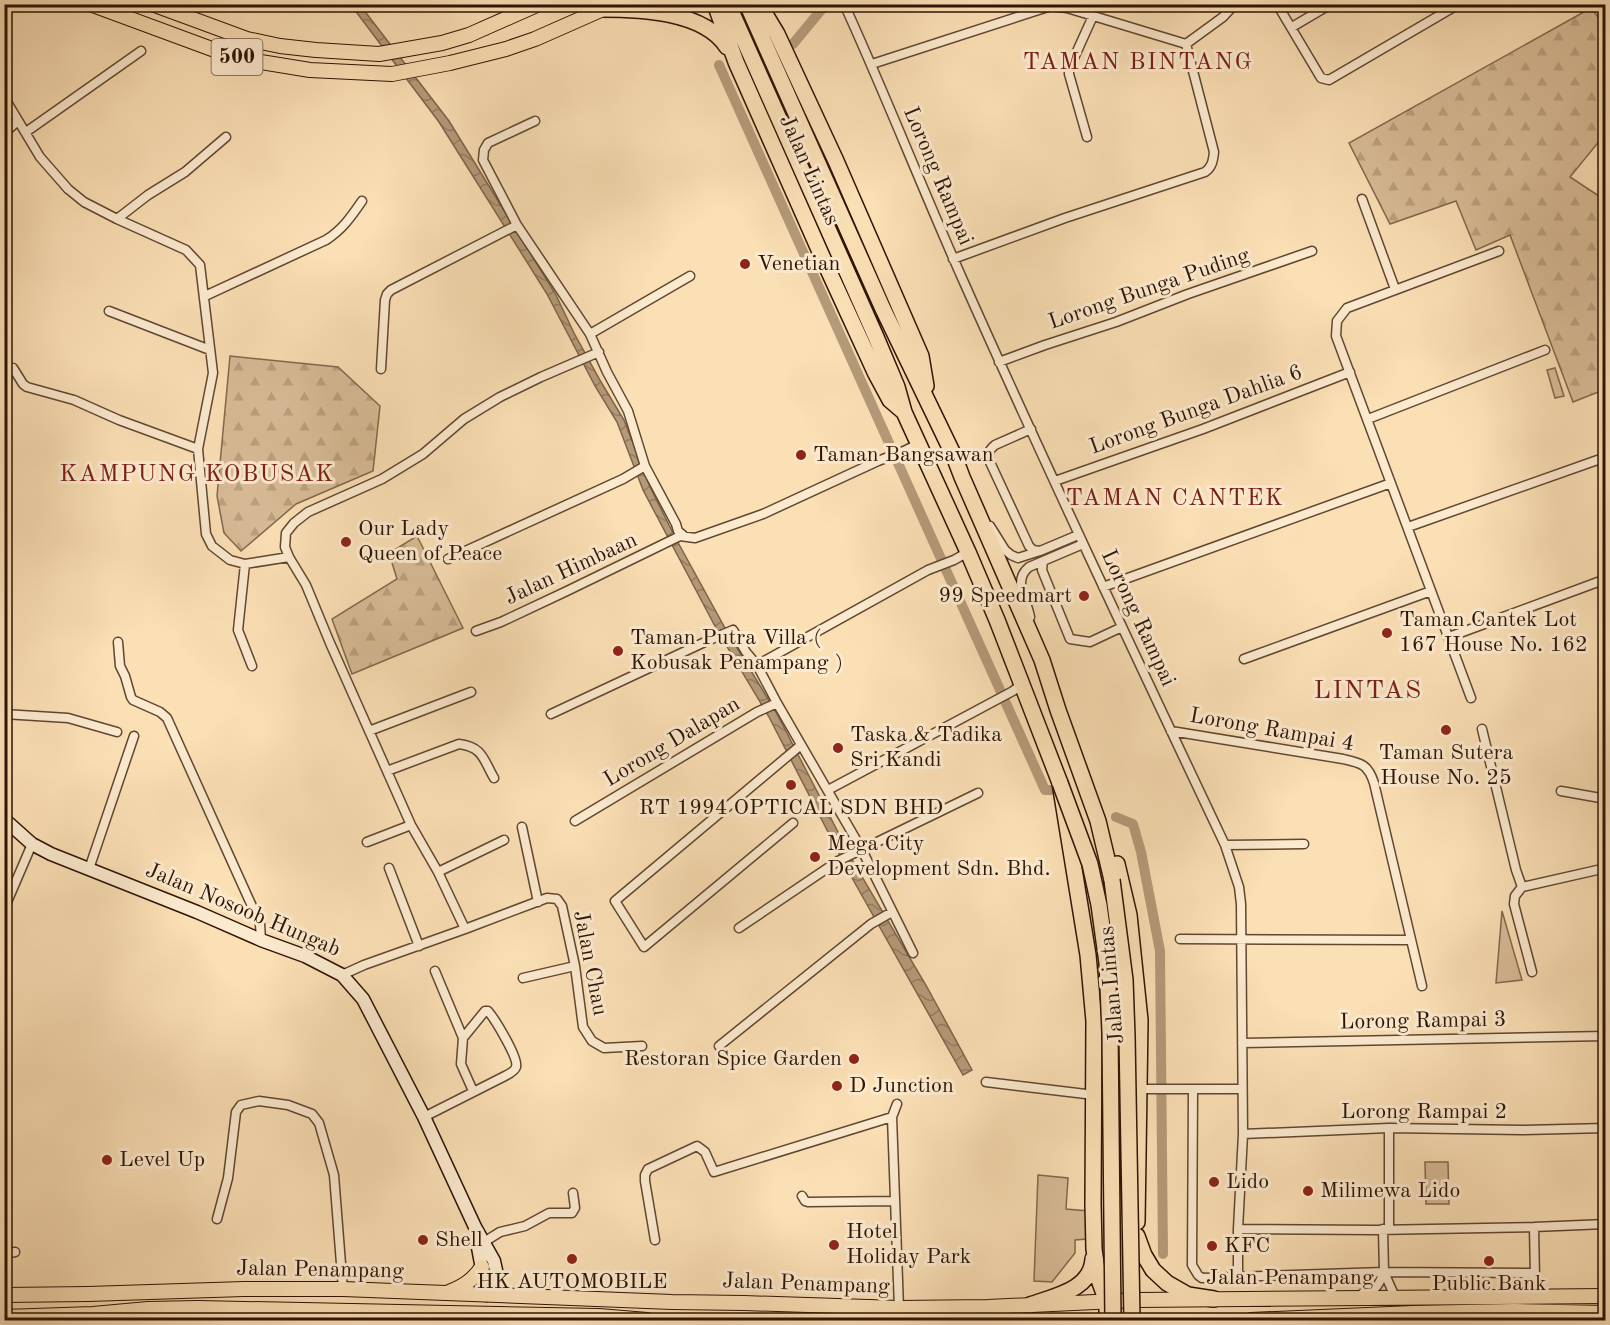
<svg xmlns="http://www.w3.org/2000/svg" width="1610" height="1325" font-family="'Old Standard TT',serif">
<defs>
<pattern id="forest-firs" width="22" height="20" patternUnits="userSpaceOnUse" patternTransform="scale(1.5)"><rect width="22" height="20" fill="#d8bc97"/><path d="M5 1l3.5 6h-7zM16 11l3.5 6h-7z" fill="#baa180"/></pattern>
<pattern id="water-waves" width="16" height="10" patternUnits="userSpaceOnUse" patternTransform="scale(1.5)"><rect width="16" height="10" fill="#b59a79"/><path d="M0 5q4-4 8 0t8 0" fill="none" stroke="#947c61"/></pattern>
</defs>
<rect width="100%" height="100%" fill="#fbdfb5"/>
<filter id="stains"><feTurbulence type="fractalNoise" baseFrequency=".00333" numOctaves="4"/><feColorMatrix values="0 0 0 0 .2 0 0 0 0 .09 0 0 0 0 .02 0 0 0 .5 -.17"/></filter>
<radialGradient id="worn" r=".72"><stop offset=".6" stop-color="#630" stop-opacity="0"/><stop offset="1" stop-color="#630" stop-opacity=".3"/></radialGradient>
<path fill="url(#forest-firs)" stroke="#82684e" stroke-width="1.5" d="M1591 8 1605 26V134L1570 177 1605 200 1606 389 1573 402 1510 235 1476 250 1456 201 1390 224 1349 143Z
M230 356 338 367 380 406 373 471 296 504 241 551 224 533 217 496Z
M417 536 463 628 352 674 332 619 397 579 389 553Z"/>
<path fill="#d8bc97" stroke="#82684e" stroke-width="1.5" d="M1555 368 1564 396 1555 398 1547 370Z
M1502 911 1522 980 1496 983Z
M1425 1162H1448L1449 1204H1426Z
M1038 1175 1068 1178 1066 1209 1089 1211 1087 1239 1075 1240V1253L1052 1282 1034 1281Z"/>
<path fill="url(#water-waves)" stroke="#7f644a" stroke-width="1.5" d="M351 5H360L449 121 556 295 574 333 601 382 624 420 650 487 675 537 725 628 776 712 855 865 927 987 972 1070 963 1075 847 869 769 717 717 630 643 490 617 422 595 386 547 294 439 122Z"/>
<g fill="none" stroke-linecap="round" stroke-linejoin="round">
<path stroke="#7f644a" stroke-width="3" d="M200 1320H223
M240 1320H245"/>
<path stroke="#b59a79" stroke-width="10" d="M793 44 826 4
M719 65 1045 790H1051
M1116 817 1133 824 1141 852 1160 951 1163 1254"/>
<g stroke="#604730" stroke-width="11">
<path id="street" d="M1277 4 1321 78 1329 80 1459 4
M845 6C886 96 922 188 962 278 1047 469 1136 657 1225 845L1239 887 1241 904 1243 1134 1238 1229V1278
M1292 27 1331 4
M872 64 1051 6 1067 8 1186 44 1223 17 1235 4
M4 97 40 157 68 189 84 202 117 219 186 250 200 265 213 373 198 449 206 534 212 546 230 560 245 564 289 557
M535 121 488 143 484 150 483 160 517 225 590 334
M26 132 141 51
M4 133 18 121
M1087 137 1069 74V69L1093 16
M1362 199 1395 289
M117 219 148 195 185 172 226 137
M953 259 1065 218 1205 172C1212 167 1213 161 1214 152L1186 44
M205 296 326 240C342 230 351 217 362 201
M109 311 210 350
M999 362 1045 345 1116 322 1188 294 1312 251
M13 368 23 384 27 387 74 400 119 420 198 449
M381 369 385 300 387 294 391 290 517 225
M1368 419 1545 350
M1031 429 995 445C989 450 988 453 989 460L1029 546 1033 550 1040 551
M1055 481 1203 429 1350 372
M990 526 1005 550 1011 555 1018 558 1040 551 1078 535
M1408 527 1606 457
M683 535 678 531 676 524 645 466 628 411 607 372 590 334 690 276
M448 559 623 479 645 466
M1043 561 1042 570 1070 639 1090 642 1122 627
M245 564 238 630 252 666
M1103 587 1391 483
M1030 617C1027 599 1012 581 1029 567L1083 544
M476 631 501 622 567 591 680 536 695 538 763 514 878 461 904 451 918 444
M1449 637 1606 579
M118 642 120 666 125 676 131 697 133 700 160 712 167 718 260 924 261 940
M1244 659 1431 591
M1471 698 1336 336 1337 321 1347 308 1499 251
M4 714 68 718 117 732
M551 714 707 641 733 630 746 652 757 665
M1482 729 1516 870 1522 887
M369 731 471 692
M1171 731 1343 759C1361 763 1368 764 1374 783L1422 986
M387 771 459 744C483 747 483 759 494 778
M828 790 1013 691 1021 685
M1561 791 1606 799
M575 821 757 712 777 703
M793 823 644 947 615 901 801 745
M522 827 538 902
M367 842 411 825
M1225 845 1304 844
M389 868 419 946
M89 869 134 736
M438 872 504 840
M4 909 32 844
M739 928 838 861 978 793
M465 929 547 898 557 899 562 906 575 966 583 1027 592 1041 604 1048 642 1046
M1180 939 1411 940
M913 953 862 850 777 703 757 665 928 570 954 560 968 552
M435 971 463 1038 461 1064 473 1091
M1532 972 1514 904 1515 896 1522 887 1606 868
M342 975 364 965 465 929 438 872 411 825 330 643 306 585 289 557 285 547 286 533 294 523 308 512 382 479 423 454 464 419 500 397 541 377 599 352
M523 978 575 966
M1242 1043 1606 1036
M719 1046 871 924 892 912
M986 1082 1094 1095
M1140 1089H1242
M1193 1089 1192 1265 1198 1275 1202 1278 1384 1272 1535 1273
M897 1104 892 1117 899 1308
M424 1117 505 1076C509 1074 515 1071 516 1067 519 1058 494 1018 488 1011H485L463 1038
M1243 1134 1389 1128 1523 1130 1606 1128
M802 1196 805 1201 808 1202 895 1201
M217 1219 228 1178 236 1112 241 1105 259 1101 288 1105 312 1114 319 1123 334 1175 343 1289
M1534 1227 1535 1279 1538 1288 1545 1297
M1389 1228V1128
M1238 1229 1376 1230 1534 1227 1606 1224
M1383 1229 1384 1272 1395 1297
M655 1240 645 1181V1175L648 1169 697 1146 705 1152 714 1172 892 1117
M484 1242 500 1232 525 1226 549 1213H572L575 1208 573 1193
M4 1254 15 1252
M1363 1293C1377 1291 1379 1284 1384 1272"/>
</g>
<g stroke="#2d1404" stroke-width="15">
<path id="secondary" d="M4 819 32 844 51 854 197 912 261 940 305 956 342 975 363 999 424 1117 475 1227 494 1261 499 1284V1295
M476 1237 487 1295"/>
</g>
<g stroke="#2d1404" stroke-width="16">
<path id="primary" d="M90 4 220 52 249 60 310 70 392 74 450 63 506 49 535 39 612 5
M152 4 247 39 280 46 316 50 379 54 442 43 469 35 539 4
M449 1292C464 1286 473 1280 482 1267
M4 1295 88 1294 244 1289H343L672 1302 744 1303 899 1308 988 1307 1137 1300 1606 1296
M4 1317 93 1314 148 1309 198 1308 599 1316 647 1320
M1251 1320 1413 1313 1514 1311 1606 1313"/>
</g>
<g stroke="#2d1404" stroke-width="18">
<path id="highway" d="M715 4 736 62 825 263 876 374 890 400 904 412
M728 4 876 337 897 387 904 412 968 552 997 620 1060 783 1088 955 1094 1021 1093 1204 1094 1249 1098 1277 1107 1302V1318
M747 4 883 309 954 456 962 477 1042 660 1058 710 1098 821 1112 880
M759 4 777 34 836 161 921 356 926 386
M601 9C639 9 704 11 727 47
M1117 864 1129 915 1140 1020 1137 1222
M1137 1236 1144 1255 1153 1270 1167 1283 1188 1295 1214 1299
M1030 1305C1055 1296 1091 1290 1093 1259"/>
</g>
<use href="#street" stroke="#fceacf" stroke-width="8"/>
<use href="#secondary" stroke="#fceacf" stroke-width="12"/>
<use href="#primary" stroke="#fbdfb5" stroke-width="14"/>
<use href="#highway" stroke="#fbdfb5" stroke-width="15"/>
<g stroke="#2d1404" stroke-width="18" stroke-linecap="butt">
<path id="highway-bridge" d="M1060 783 1090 864 1099 905 1107 963 1110 1033 1113 1320
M1112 880 1125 980 1127 1036 1132 1320"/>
</g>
<use href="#highway-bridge" stroke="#fbdfb5" stroke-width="15"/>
</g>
<g fill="#8f2418" stroke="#fceacf" stroke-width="2">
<circle cx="745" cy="264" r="6"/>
<circle cx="801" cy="455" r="6"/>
<circle cx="346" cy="542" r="6"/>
<circle cx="1084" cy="596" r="6"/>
<circle cx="1387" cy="633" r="6"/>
<circle cx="618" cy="651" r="6"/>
<circle cx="1446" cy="730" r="6"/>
<circle cx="838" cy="748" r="6"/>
<circle cx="791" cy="785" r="6"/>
<circle cx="815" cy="857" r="6"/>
<circle cx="854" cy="1059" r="6"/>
<circle cx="837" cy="1086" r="6"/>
<circle cx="107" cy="1160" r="6"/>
<circle cx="1214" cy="1182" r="6"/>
<circle cx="1308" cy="1191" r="6"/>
<circle cx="423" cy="1240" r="6"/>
<circle cx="834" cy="1245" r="6"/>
<circle cx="1212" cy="1246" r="6"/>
<circle cx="572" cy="1259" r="6"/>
<circle cx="1489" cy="1261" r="6"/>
</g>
<g text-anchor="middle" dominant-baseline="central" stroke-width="6" stroke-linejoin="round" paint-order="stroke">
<rect fill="#fceacf" stroke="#6b5441" stroke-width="1.5" x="211.5" y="39" width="51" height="36" rx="4.5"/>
<g font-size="21" font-weight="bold" fill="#2d1404">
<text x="237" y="57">500</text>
</g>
<g font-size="22" fill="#2d1404" stroke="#fceacf">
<text transform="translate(809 170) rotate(66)">Jalan Lintas</text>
<text transform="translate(938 176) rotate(67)">Lorong Rampai</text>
<text transform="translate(1149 289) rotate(-19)">Lorong Bunga Puding</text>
<text transform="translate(1196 410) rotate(-20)">Lorong Bunga Dahlia 6</text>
<text transform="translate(571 569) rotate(-25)">Jalan Himbaan</text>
<text transform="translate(1138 618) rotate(65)">Lorong Rampai</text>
<text transform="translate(1272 730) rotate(10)">Lorong Rampai 4</text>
<text transform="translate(672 742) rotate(-31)">Lorong Dalapan</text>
<text transform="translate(243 910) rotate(23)">Jalan Nosoob Hungab</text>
<text transform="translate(590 963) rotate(79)">Jalan Chau</text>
<text transform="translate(1112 985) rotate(-95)">Jalan Lintas</text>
<text transform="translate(1423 1021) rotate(-1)">Lorong Rampai 3</text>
<text x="1424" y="1112">Lorong Rampai 2</text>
<text transform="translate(320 1270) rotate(1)">Jalan Penampang</text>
<text x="1290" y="1278">Jalan Penampang</text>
<text transform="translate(806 1284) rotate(2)">Jalan Penampang</text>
</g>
<g font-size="22" fill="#2d1404" stroke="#fceacf" text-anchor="start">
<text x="757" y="264">Venetian</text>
<text x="813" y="455">Taman Bangsawan</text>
<text x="358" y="529">Our Lady<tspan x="358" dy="25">Queen of Peace</tspan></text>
<text x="1072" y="596" text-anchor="end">99 Speedmart</text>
<text x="1399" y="620">Taman Cantek Lot<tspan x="1399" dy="25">167 House No. 162</tspan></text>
<text x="630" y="638">Taman Putra Villa (<tspan x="630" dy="25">Kobusak Penampang )</tspan></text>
<text x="850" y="735">Taska &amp; Tadika<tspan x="850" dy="25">Sri Kandi</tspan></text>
<text x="1446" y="753" text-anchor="middle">Taman Sutera<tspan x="1446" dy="25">House No. 25</tspan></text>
<text x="791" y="808" text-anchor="middle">RT 1994 OPTICAL SDN BHD</text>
<text x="827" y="844">Mega City<tspan x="827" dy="25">Development Sdn. Bhd.</tspan></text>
<text x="842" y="1059" text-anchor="end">Restoran Spice Garden</text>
<text x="849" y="1086">D Junction</text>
<text x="119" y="1160">Level Up</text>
<text x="1226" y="1182">Lido</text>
<text x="1320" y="1191">Milimewa Lido</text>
<text x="846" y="1232">Hotel<tspan x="846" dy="25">Holiday Park</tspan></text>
<text x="435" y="1240">Shell</text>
<text x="1224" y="1246">KFC</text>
<text x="572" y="1282" text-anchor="middle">HK AUTOMOBILE</text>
<text x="1489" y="1284" text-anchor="middle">Public Bank</text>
</g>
<g font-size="24" letter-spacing="1.5" fill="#7a1f14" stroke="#fceacf">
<text x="1138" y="63">TAMAN BINTANG</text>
<text x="197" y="475">KAMPUNG KOBUSAK</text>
<text x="1175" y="499">TAMAN CANTEK</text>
</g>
<g font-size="26" letter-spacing="1.5" fill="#7a1f14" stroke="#fceacf">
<text x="1368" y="691">LINTAS</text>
</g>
</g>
<rect width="1610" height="1325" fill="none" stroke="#fbdfb5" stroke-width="24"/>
<rect x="6" y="6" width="1598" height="1313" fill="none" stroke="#2d1404" stroke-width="3"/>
<rect x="12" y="12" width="1586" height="1301" fill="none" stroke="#2d1404" stroke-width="1.5"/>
<rect width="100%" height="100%" filter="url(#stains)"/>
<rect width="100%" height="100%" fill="url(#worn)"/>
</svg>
